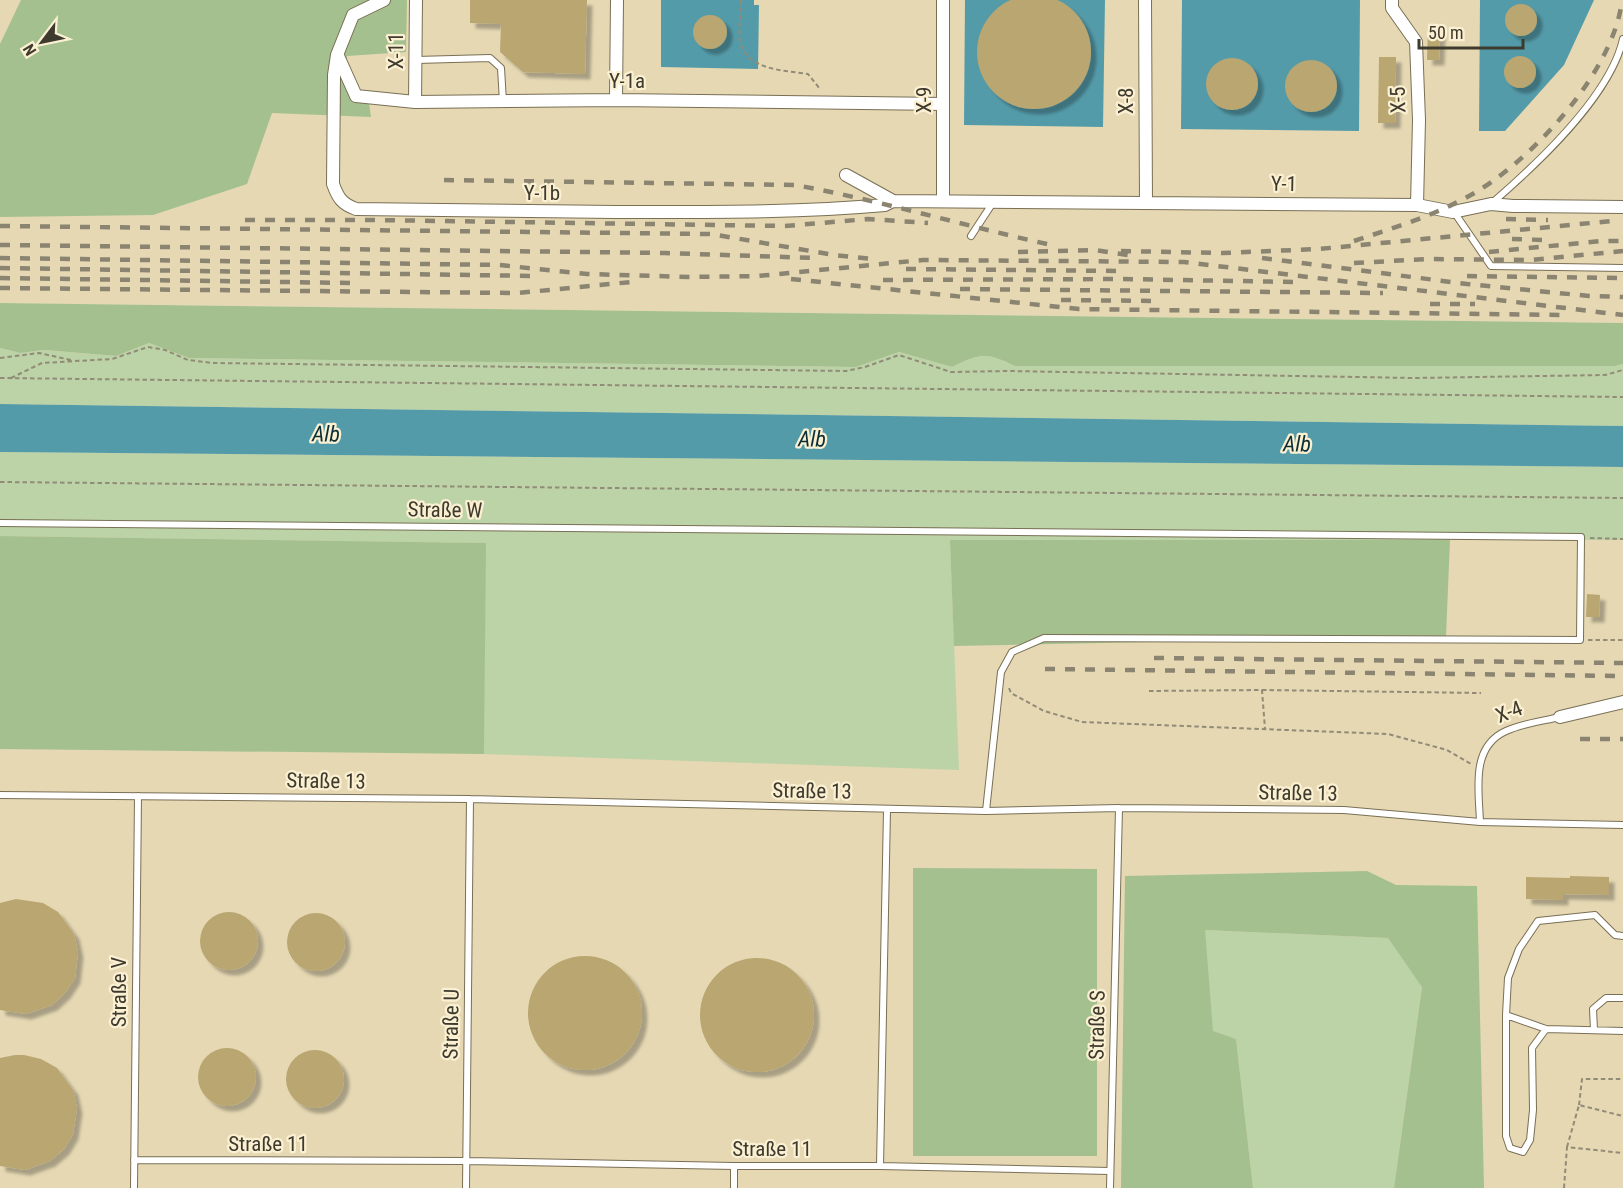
<svg xmlns="http://www.w3.org/2000/svg" width="1623" height="1188" font-family="'Roboto Condensed',sans-serif">
<defs>
<filter id="shadow"><feDropShadow dx="5.5" dy="5.5" stdDeviation="1.5" flood-color="#0004"/></filter>
</defs>
<rect width="100%" height="100%" fill="#ede3c5"/>
<path fill="#e5d8b3" d="M0 0H1623V323L0 303Z
M0 512 1623 530V1188H0Z"/>
<path fill="#bbd3a7" d="M149 343 189 358 856 367 899 352 952 367C981 353 986 352 1015 366H1615L1623 364V426L0 404V348L20 353 44 350 116 356Z
M0 452 1623 467V540H950L959 770 484 754 485 543 0 536Z
M1204 930 1388 938 1422 986 1394 1188H1253L1236 1039 1213 1032Z"/>
<path fill="#a4c08e" d="M21 0H407L406 52 347 56 349 95 369 103 371 117 272 113 247 184 153 215 0 217V44Z
M0 303 1623 323V364L1615 366H1015C986 352 981 353 952 367L899 352 856 367 189 358 149 343 116 356 44 350 20 353 0 348Z
M0 536 486 543 484 754 0 749Z
M950 540H1450L1446 636 954 646Z
M913 868 1097 869V1156H913Z
M1367 871 1396 885 1477 886 1484 1188H1394L1422 987 1388 938 1205 930 1213 1031 1236 1039 1253 1188H1121L1125 876Z"/>
<path fill="#549ba9" d="M661 0H754V5H759L758 69 661 67Z
M965 0H1105L1103 127 964 125Z
M1182 0H1360L1359 131 1181 129Z
M1480 0H1594L1564 65 1505 131H1479Z
M0 404 1623 426V467L0 452Z"/>
<path fill="#b9a671" filter="url(#shadow)" d="M977 52a57 57 0 1 1 114 0a57 57 0 1 1-114 0Z
M470 0H587L585 74 523 72 500 52 501 24 470 23Z
M1505 20a16 16 0 1 1 32 0a16 16 0 1 1-32 0Z
M693 32a17 17 0 1 1 34 0a17 17 0 1 1-34 0Z
M1428 27 1440 28 1439 60H1427Z
M1504 72a16 16 0 1 1 32 0a16 16 0 1 1-32 0Z
M1379 57H1396L1395 123H1378Z
M1206 84a26 26 0 1 1 52 0a26 26 0 1 1-52 0Z
M1285 86a26 26 0 1 1 52 0a26 26 0 1 1-52 0Z
M1587 594 1600 595 1599 617H1586Z
M1570 876 1609 877V895L1563 894V900L1526 899V877L1570 878Z
M16 899 43 903 58 912 74 934 78 952 75 978 65 993 52 1005 26 1014 0 1010V903Z
M200 941a29 29 0 1 1 58 0a29 29 0 1 1-58 0Z
M287 942a29 29 0 1 1 58 0a29 29 0 1 1-58 0Z
M528 1013a57 57 0 1 1 114 0a57 57 0 1 1-114 0Z
M700 1015a57 57 0 1 1 114 0a57 57 0 1 1-114 0Z
M198 1077a29 29 0 1 1 58 0a29 29 0 1 1-58 0Z
M286 1079a29 29 0 1 1 58 0a29 29 0 1 1-58 0Z
M15 1055H24L41 1059 57 1068 73 1090 77 1108 73 1134 64 1149 50 1161 25 1170 0 1166V1058Z"/>
<g fill="none" stroke-linecap="round" stroke-linejoin="round">
<g stroke="#796f55" stroke-width="8">
<path id="service" d="M416 60 490 58 501 68 503 102
M1492 203C1536 165 1610 97 1623 39
M1454 212 1491 266 1623 268
M971 236 994 201
M0 523 1581 537 1580 640 1044 638 1012 652 1001 672 986 811
M0 795 470 799 986 811 1119 808 1344 810 1480 822 1623 825
M1480 822C1479 791 1470 747 1506 731 1523 723 1543 721 1560 717
M1623 936 1615 935 1595 915 1538 921 1519 949 1508 978 1506 1015 1546 1029 1623 1031
M1506 1015V1136L1510 1148 1523 1152 1530 1140 1533 1110 1532 1048 1546 1029
M1594 1030 1593 1009 1606 998H1623
M134 1160 466 1161 734 1166H880L1110 1171
M880 1166 887 810
M134 1188 138 796
M466 1188 470 799
M734 1188V1166
M1110 1188 1119 808"/>
</g>
<g stroke="#796f55" stroke-width="14">
<path id="minor" d="M384 0 353 15 337 55 334 75 333 184C338 198 342 204 356 209 443 210 529 211 616 212 706 212 795 213 885 205L893 201
M1145 0 1146 202
M1392 0V8L1416 42 1419 120 1417 205
M338 56 356 96 415 102 616 100 943 104
M616 100 617 0
M415 102 416 0
M846 175 893 201 1417 205 1453 212 1491 204 1513 206 1623 207
M943 200V0
M1560 717 1623 702"/>
</g>
<path stroke="#928b77" stroke-width="2" stroke-dasharray="4.5 3" stroke-linecap="butt" d="M741 0C741 11 738 32 740 42 748 71 784 70 808 74L820 89
M0 358 39 353 71 360
M0 378 1623 397
M11 378 42 363 112 359 148 347 165 350 188 360 213 363 846 371 865 367 899 355 951 372 1008 371 1414 378 1605 375 1623 370
M0 482 1623 498
M1590 538 1623 539
M1588 640H1623
M1009 688 1011 693 1044 711 1082 722 1388 734 1447 750 1471 764
M1262 690 1481 693
M1149 691 1262 690 1265 729
M1579 1105 1582 1079H1623
M1567 1147 1579 1105 1623 1116
M1564 1188 1567 1147 1623 1153"/>
<use href="#service" stroke="#fff" stroke-width="6"/>
<use href="#minor" stroke="#fff" stroke-width="12"/>
<path stroke="#8a8470" stroke-width="4.5" stroke-dasharray="10 10" stroke-linecap="butt" d="M444 180 795 185C883 201 968 227 1056 246
M1506 219 1548 220
M245 220H372L785 226 868 219 928 223
M0 226 711 234 834 255 874 259
M1512 239 1544 240
M1354 241C1393 228 1433 216 1469 196 1530 163 1614 72 1622 0
M0 245 665 253 816 258
M1121 251 1222 253 1319 249 1612 221
M1018 252 1095 250 1128 255
M1489 252 1601 241H1623
M0 258 499 265 587 274 691 277 758 276 923 260 1184 262 1623 315
M1262 258 1467 284 1589 296 1623 297
M1354 263 1428 259 1531 260 1623 251
M0 268 536 276
M906 269 1125 271
M1467 276 1623 278
M0 278 354 283
M791 279 1079 309 1560 315
M883 280 1123 279 1294 282
M0 288 518 293 631 282
M960 289 1383 293
M1061 300 1160 301
M1430 304H1475
M1154 658 1623 663
M1045 669 1623 676
M1580 739H1623"/>
</g>
<g text-anchor="middle" dominant-baseline="central" stroke-width="4.5" stroke-linejoin="round" paint-order="stroke">
<g font-size="21" fill="#3e3a2e" stroke="#fbf0d2">
<text transform="translate(396 51) rotate(-90)">X-11</text>
<text x="627" y="81">Y-1a</text>
<text transform="translate(924 100) rotate(-90)">X-9</text>
<text transform="translate(1398 100) rotate(-92)">X-5</text>
<text transform="translate(1126 101) rotate(-90)">X-8</text>
<text transform="translate(1284 184) rotate(1)">Y-1</text>
<text x="542" y="193">Y-1b</text>
<text transform="translate(445 510) rotate(1)">Straße W</text>
<text transform="translate(1509 712) rotate(-21)">X-4</text>
<text transform="translate(326 781) rotate(1)">Straße 13</text>
<text transform="translate(812 791) rotate(1)">Straße 13</text>
<text transform="translate(1298 793) rotate(1)">Straße 13</text>
<text transform="translate(119 992) rotate(-90)">Straße V</text>
<text transform="translate(451 1024) rotate(-89)">Straße U</text>
<text transform="translate(1097 1025) rotate(-89)">Straße S</text>
<text x="268" y="1144">Straße 11</text>
<text x="772" y="1149">Straße 11</text>
</g>
<g font-size="22" font-style="italic" fill="#0b2f36" stroke="#fbf0d2">
<text transform="translate(326 434) rotate(1)">Alb</text>
<text transform="translate(812 439) rotate(1)">Alb</text>
<text transform="translate(1297 444) rotate(1)">Alb</text>
</g>
</g>
<g transform="translate(42 42) rotate(238)" stroke="#fbf0d2" stroke-width="4.5" paint-order="stroke">
<path d="M0-4.5L10 22L0 15L-10 22Z" fill="#3e3a2e"/>
<text y="-9" font-size="16" font-weight="bold" text-anchor="middle" fill="#3e3a2e">N</text>
</g>
<path d="M1419 39v9h104v-9" fill="none" stroke="#3e3a2e" stroke-width="3"/>
<text x="1428" y="39" font-size="18" fill="#3e3a2e" stroke="#fbf0d2" stroke-width="4.5" paint-order="stroke">50 m</text>
</svg>
